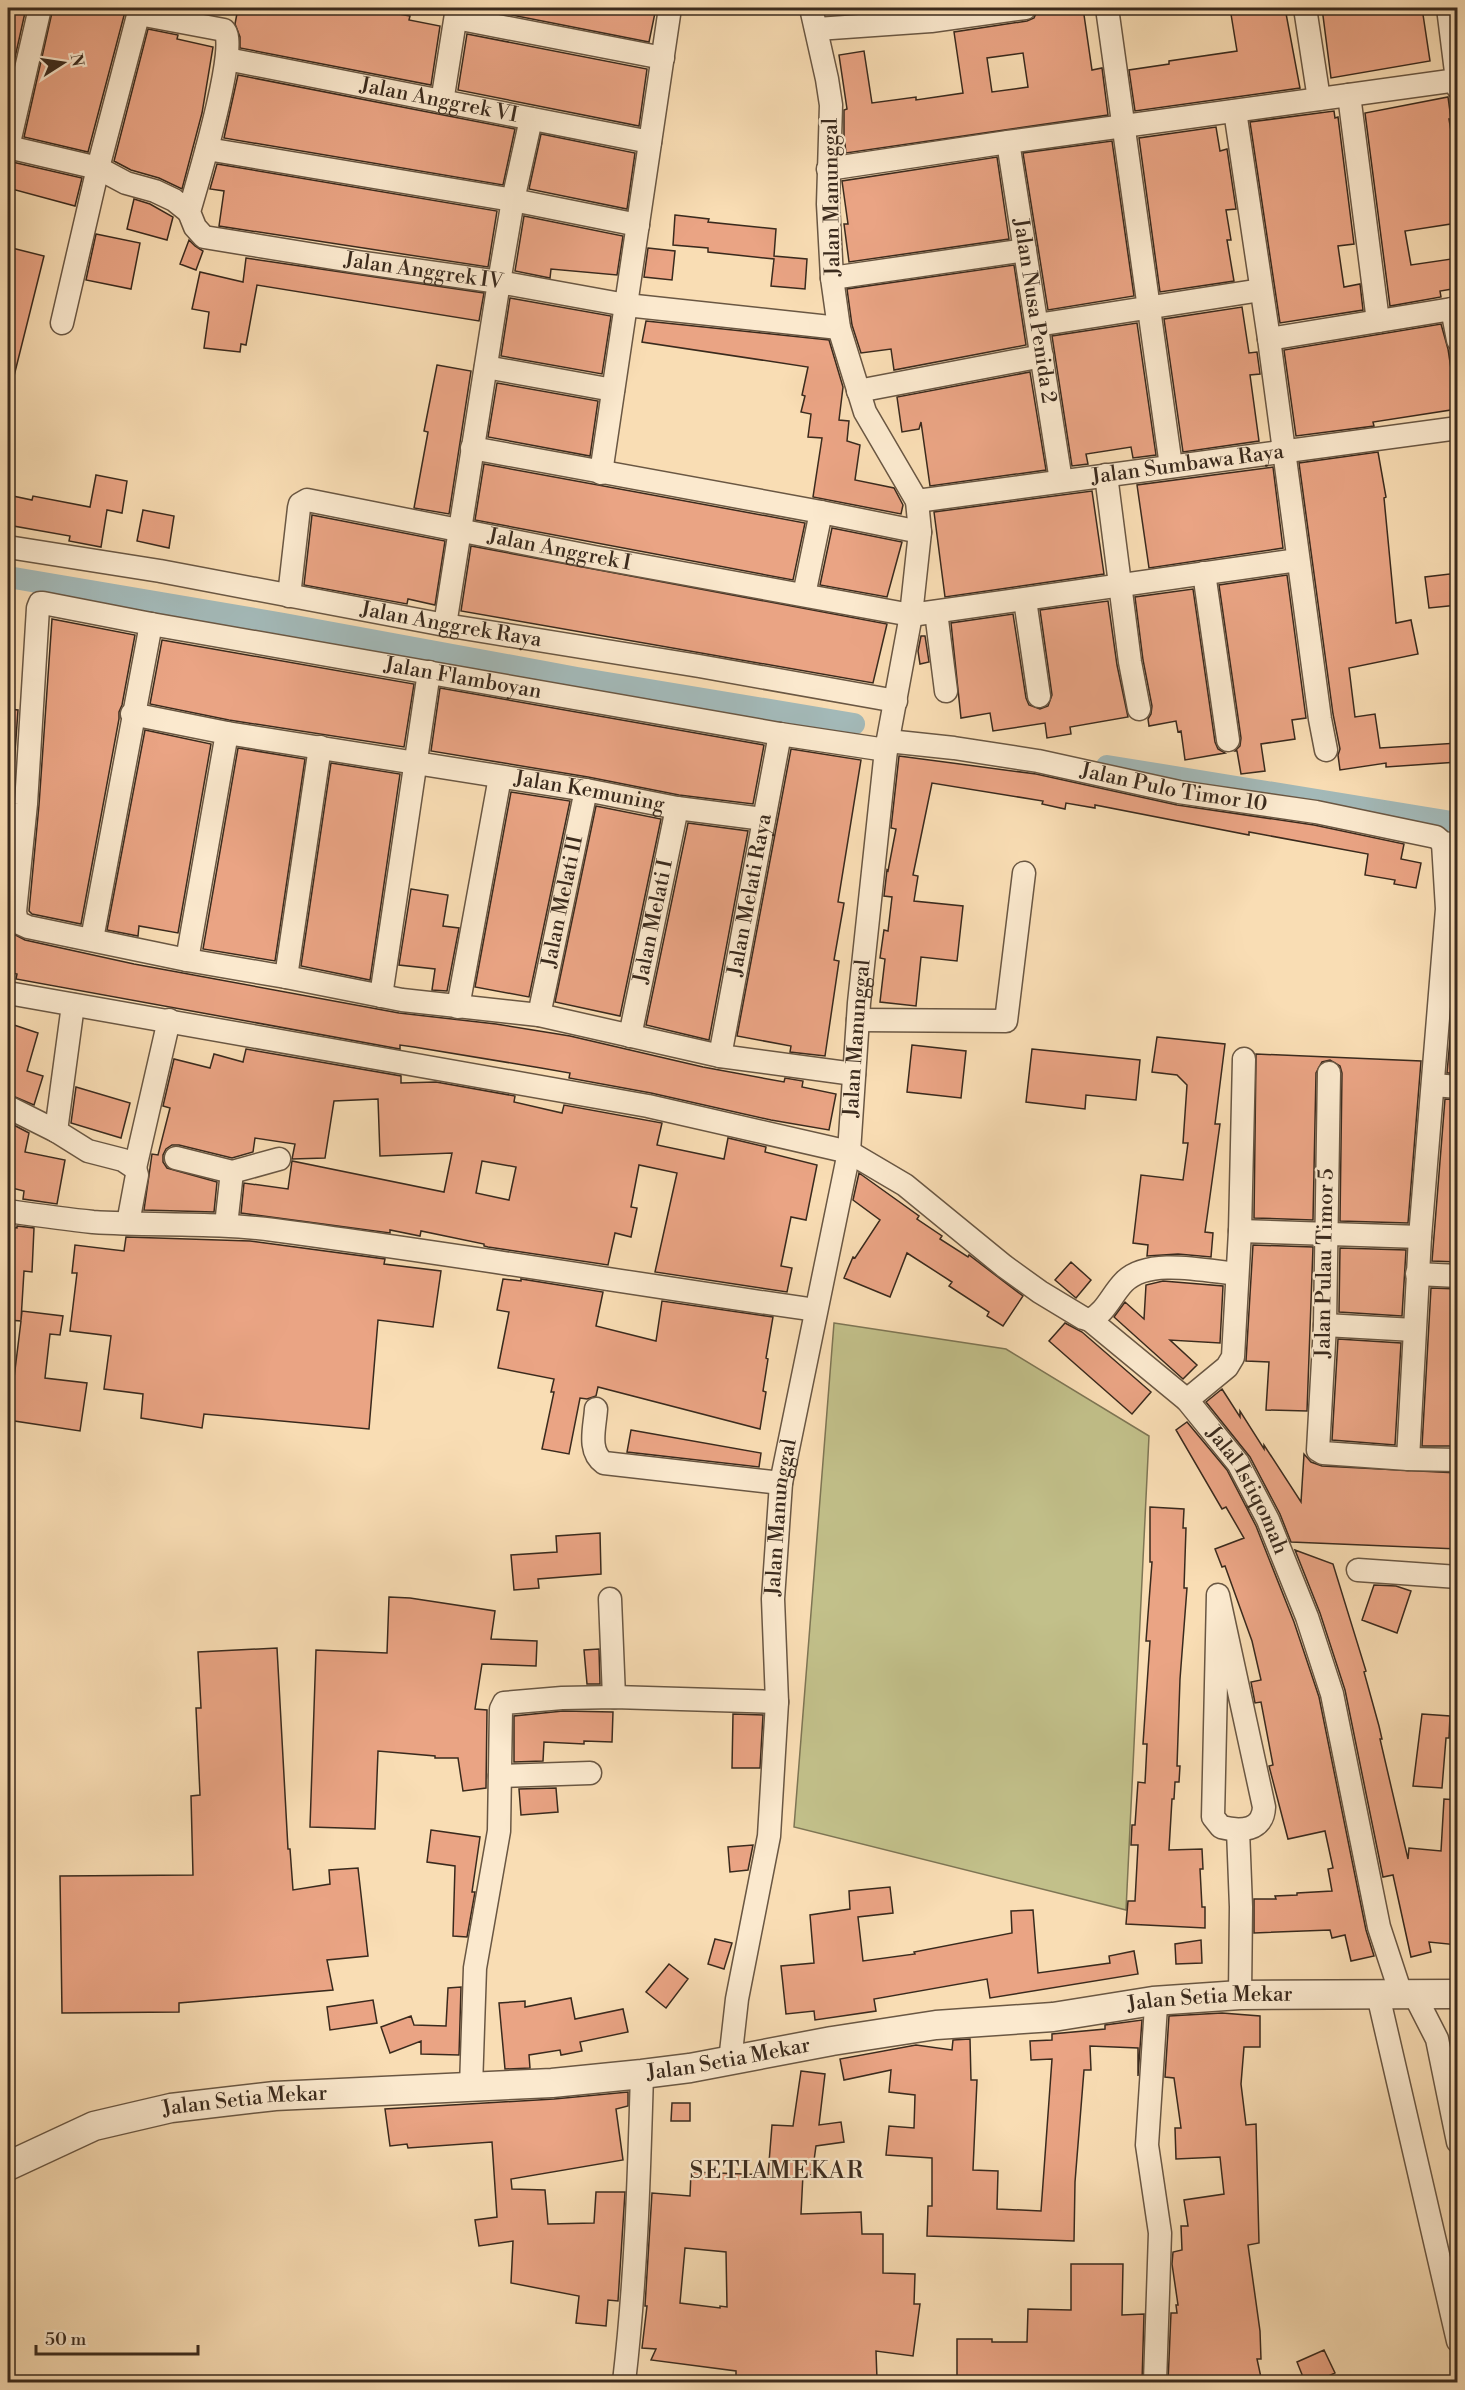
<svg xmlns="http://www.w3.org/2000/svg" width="1465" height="2390" font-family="'Libre Bodoni',serif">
<rect width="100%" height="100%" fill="#f9ddb4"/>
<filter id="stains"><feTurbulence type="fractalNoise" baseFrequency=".00333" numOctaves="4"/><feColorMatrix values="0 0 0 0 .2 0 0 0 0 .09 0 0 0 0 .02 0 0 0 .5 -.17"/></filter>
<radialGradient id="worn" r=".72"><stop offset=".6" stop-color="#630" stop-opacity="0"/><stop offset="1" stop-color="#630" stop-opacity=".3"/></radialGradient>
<path fill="#c2c08a" stroke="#7e7554" stroke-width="1.5" d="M834 1323 1006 1349 1149 1436 1126 1910 794 1827Z"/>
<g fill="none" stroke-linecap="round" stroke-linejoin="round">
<path stroke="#a3b9b8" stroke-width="22" d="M8 577 284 624 577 678 854 724
M1107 766 1458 823"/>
</g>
<path fill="#eaa484" stroke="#3a2a1d" stroke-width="1.5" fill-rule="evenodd" d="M8 8H26L8 89Z
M53 8H126L88 152 24 137Z
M238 8H367L410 16 409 20 440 26 431 85 240 48V37L235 24Z
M482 8H656L649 42 481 9Z
M1083 8 1092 70 1102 68 1108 115 846 153 844 135V110L847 109 839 55 864 51 872 103 916 97V100L963 93 954 32 1027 21 1034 18 1038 9 1039 14ZM1023 53 1028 87 992 92 987 58Z
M1230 8H1285L1300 88 1135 111 1129 70 1169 64V61L1237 51Z
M1322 8H1422L1430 61 1331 78Z
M148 29 178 35 177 39 213 47 202 113 182 189 159 178 131 170 114 161Z
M467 34 647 69 639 126 458 90Z
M238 75 515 129 503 185 224 138Z
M1448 97 1451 119H1449L1458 175V196L1453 197 1457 223 1405 231 1411 265 1458 258V288L1440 291 1441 297 1390 306 1365 113Z
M1334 111 1335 118 1338 117 1354 244 1338 246 1344 287 1360 284 1363 310 1280 323 1250 122Z
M1216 127 1220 151 1227 149 1236 209 1226 210 1231 240H1227L1234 281 1160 292 1139 138Z
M541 134 635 153 627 209 529 189Z
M1112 141 1134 296 1048 310 1023 153Z
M997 157 1009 239 849 262 844 224H848L842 181Z
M8 161 82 178 75 206 8 188Z
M217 164 497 211 488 267 219 226 224 191 210 189Z
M134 199 150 204 173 217 167 240 127 229Z
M675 215 709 219 708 222 776 229 774 256 807 259 805 289 771 286 774 259 708 252V248L673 245Z
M524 216 623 236 617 275 551 269 550 278 515 271Z
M96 234 140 243 131 289 86 280Z
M189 240 195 246 203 251 196 270 180 264Z
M8 247 44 256 14 376H8Z
M648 248 675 251 672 280 644 277Z
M246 258 484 293 479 321 257 285 246 345 241 344 240 352 204 348 209 312 192 309 200 272 243 282Z
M1014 265 1026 345 894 370 891 349 861 353 852 325 847 289Z
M510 298 611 316 602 374 501 356Z
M1242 307 1249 353 1257 352 1260 374 1250 375 1259 441 1183 452 1164 319Z
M646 321 829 340 843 387 839 420 849 421 847 441 860 445 855 480 894 488 903 505 901 514 813 497 822 438 808 437 811 414 801 412 805 396 802 395 808 367 642 342Z
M1137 323 1156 455 1133 458 1131 447 1086 454 1088 464 1072 466 1052 336Z
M1441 324 1448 349 1457 409 1373 422 1374 426 1296 436 1284 350Z
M437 365 471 371 449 514 414 508 428 432 424 431Z
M1030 372 1046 470 930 486 921 422 919 429 902 432 897 397Z
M497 383 598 401 590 456 488 437Z
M1378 452 1386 497 1384 498 1396 623 1411 620 1418 654 1349 668 1355 717 1375 714 1380 748 1458 743V762L1386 767V763L1340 770 1338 755 1340 749 1333 714 1299 463Z
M484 464 805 523 793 580 475 520Z
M1273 467 1283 548 1149 568 1137 485Z
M96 475 127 481 122 513 107 510 101 547 69 541 70 536 8 525V495L32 500 33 496 90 507Z
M1092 491 1104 574 945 597 934 512Z
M143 510 174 516 169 548 137 541Z
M312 515 445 541 435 605 408 599 407 604 304 585Z
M832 528 902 542 887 597 820 585Z
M471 546 887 624 873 683 461 611Z
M1458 573V605L1429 608 1425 577Z
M1287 575 1306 718 1292 720 1295 739 1261 744 1265 771 1241 774 1237 751H1235L1240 746 1241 738 1219 585Z
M1193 589 1215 742 1218 749 1225 753 1185 760 1181 731 1178 732 1176 721 1149 726 1148 719 1151 714 1152 706 1143 660 1135 597Z
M1108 601 1117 665 1128 717 1070 727 1071 734 1047 738 1045 723 993 731 990 713 961 718 951 623 1013 614 1026 698 1029 705 1040 709 1048 706 1052 695 1040 610Z
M52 619 135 635 122 705 119 712V719L81 924 32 914 29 911 39 805Z
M921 636H925L929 662 920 664 918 651Z
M162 640 414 684 404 747 229 720 150 704Z
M440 688 764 745 753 804 679 795 588 777 431 751Z
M8 709 18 710 8 852Z
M145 730 211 744 178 933 139 926 138 936 107 930Z
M238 748 305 759 275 961 203 949Z
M791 749 861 760 838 902 844 903 834 960 839 961 825 1056 790 1052 791 1046 737 1036Z
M899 756 1036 774 1177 805 1314 825 1404 844 1401 859 1421 863 1416 888 1394 884 1395 880 1365 875 1368 854 1249 832V835L1095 805V808L1066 803 1065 809 1042 804 1043 801 932 783 913 875 918 876 914 901 963 906 957 961 921 957 916 1006 880 1002 885 959 880 958 884 930 888 931 892 897 884 896 887 870 888 871 896 829 891 828Z
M331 763 400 774 370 980 301 966Z
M511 792 570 801 529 997 475 987Z
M596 806 661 819 620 1016 555 1002Z
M688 823 748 831 709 1040 646 1025Z
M411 889 448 895 443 926 459 928 447 991 432 990 435 969 399 965Z
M8 931 25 940 134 964 399 1013 496 1024 570 1036 703 1067 784 1082 785 1078 803 1081 802 1087 836 1094 829 1130 771 1120 651 1093 569 1078 570 1073 541 1068 414 1047 400 1045V1049L16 979 17 974 8 972Z
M1453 1006 1458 1007V1073H1447Z
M8 1023 38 1033 27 1071 43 1076 34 1105 8 1094Z
M1157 1037 1225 1044 1215 1124H1220L1205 1232 1213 1233 1211 1257 1178 1254 1147 1256 1148 1245 1133 1243 1141 1175 1183 1180 1188 1143H1183L1187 1085 1177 1075 1152 1072Z
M912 1045 966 1051 961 1098 907 1092Z
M246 1049 401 1076V1083L436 1082 515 1096 514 1102 562 1113 564 1105 662 1123 657 1145 724 1159 728 1138 766 1147 765 1152 817 1165 806 1220 791 1217 781 1266 792 1268 787 1292 655 1272 677 1173 639 1165 631 1207 637 1208 631 1237 615 1233 608 1265 488 1247 484 1246V1244L421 1231 420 1236 390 1230V1233L241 1213 244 1183 288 1189 292 1161 444 1192 452 1153 380 1156 378 1099 334 1101 325 1158 292 1159 295 1144 255 1138 253 1152 232 1158 179 1145H172L166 1149 163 1155V1162L167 1168 217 1182 214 1212 144 1210 152 1154 158 1155 170 1108 163 1106 174 1059 210 1068 214 1054 243 1062ZM482 1161 516 1167 509 1200 476 1193Z
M1032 1049 1140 1060 1136 1100 1086 1095 1085 1109 1026 1102Z
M1256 1054 1421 1061 1408 1223 1340 1221 1342 1073 1340 1066 1330 1060 1322 1062 1316 1073 1313 1220 1254 1218Z
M76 1087 130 1103 121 1138 71 1123Z
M1445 1099 1458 1100V1262L1432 1261Z
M8 1122 29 1133 25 1152 65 1160 57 1204 23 1199 24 1191 8 1187Z
M859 1173 919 1216 917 1219 942 1236 940 1239 968 1257 969 1255 1023 1296 1003 1326 987 1316 989 1312 949 1286 952 1282 907 1253 890 1297 844 1278 853 1257 855 1258 880 1220 853 1200Z
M17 1226 34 1228 32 1272 24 1271 21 1320 22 1311 63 1316 60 1335 50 1334 45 1378 87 1383 80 1431 8 1420 9 1385 13 1386 21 1321 8 1320V1227L17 1228Z
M126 1237 250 1241 385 1259 384 1264 441 1271 433 1327 378 1320 369 1429 204 1414 202 1428 141 1418 143 1394 104 1389 111 1336 70 1331 77 1273H72L75 1245 124 1251Z
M1253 1245 1313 1247 1307 1411 1266 1410 1269 1362 1246 1361Z
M1340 1248 1406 1250 1402 1316 1339 1312Z
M1071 1262 1091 1280 1076 1298 1055 1280Z
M503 1279 521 1281V1279L603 1292 596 1326 656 1341 662 1301 773 1317 766 1358 768 1359 763 1391 766 1392 760 1429 598 1387 596 1396 587 1399 580 1398 569 1454 542 1449 554 1392H551L554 1379 498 1368 509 1312 497 1310Z
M1163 1281 1223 1286 1220 1343 1170 1340 1197 1365 1183 1379 1114 1317 1125 1302 1144 1319 1146 1285Z
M1431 1288 1458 1289V1446H1422Z
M1065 1323 1082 1332 1151 1392 1132 1414 1049 1341Z
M1338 1339 1401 1343 1395 1445 1332 1440Z
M1222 1389 1240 1417V1411L1264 1449V1445L1301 1502 1304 1454 1311 1462 1322 1466 1458 1473V1549L1291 1542 1280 1514 1250 1457 1206 1402Z
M1187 1422 1227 1470 1256 1526 1294 1622 1319 1697 1366 1930 1374 1956 1351 1961 1345 1935 1332 1938 1330 1930 1254 1933V1899H1276L1275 1896 1297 1895V1893L1332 1891 1328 1869 1333 1868 1325 1831 1288 1839 1269 1766 1273 1765 1261 1702 1255 1703 1251 1682 1261 1680 1252 1641 1225 1566 1222 1567 1215 1549 1244 1538 1226 1507 1222 1509 1176 1430Z
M631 1430 761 1453 759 1467 627 1452Z
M1150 1507 1184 1509 1183 1528H1186L1184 1588H1187L1180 1679 1177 1766H1180L1179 1782H1175L1174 1799H1172L1169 1850 1202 1849 1203 1869H1200L1202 1907H1205V1928L1126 1924 1128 1901H1135L1138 1845H1131L1132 1825H1135L1138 1782 1145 1783 1147 1744H1143L1150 1641H1146L1152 1562H1150Z
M600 1533 601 1574 538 1579 539 1588 514 1590 511 1555 557 1552 556 1536Z
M1295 1550 1333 1564 1366 1671 1364 1672 1379 1726 1382 1739H1380L1408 1859 1409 1848 1441 1851 1444 1799 1458 1800V1945L1429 1942 1431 1952 1411 1957 1393 1875 1383 1877 1345 1690 1320 1613Z
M1374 1585 1396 1586 1411 1591 1397 1633 1362 1620Z
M389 1597 410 1598 495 1611 491 1639 537 1641 536 1666 482 1664 475 1709 487 1710 486 1788 463 1791 458 1758H435V1756L378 1751 375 1829 310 1827 316 1650 387 1653Z
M277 1648 288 1849H290L293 1890 330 1884 329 1870 358 1868 368 1956 327 1960 333 1990 179 2003V2012L62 2013 60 1876 193 1875 191 1796 200 1795 196 1708H201L198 1652Z
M599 1649 600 1684H587L584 1650Z
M563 1711 613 1712 612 1742 584 1741V1744L544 1742 543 1761 514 1762V1716Z
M733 1714 763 1715 760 1768H732Z
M1422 1714 1450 1716 1449 1738H1446L1442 1788 1413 1786Z
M556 1788 558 1812 521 1815 519 1789Z
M431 1830 480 1837 472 1892H475L467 1937 453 1936 455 1866 427 1862Z
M753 1845 748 1870 730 1872 728 1847Z
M890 1887 893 1913 858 1917 863 1961 915 1954 914 1952 1012 1933 1011 1911 1033 1910 1038 1973 1110 1963 1109 1956 1134 1951 1138 1974 990 1998 987 1979 874 1999 876 2011 815 2020 814 2011 786 2014 781 1966 814 1963 810 1915 850 1909 849 1891Z
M715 1939 732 1943 724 1969 708 1964Z
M1201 1940 1202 1963 1176 1964 1175 1944Z
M669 1964 688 1979 666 2008 646 1992Z
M461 1987 459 2055 421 2054V2041L390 2053 381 2027 411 2016 414 2025 446 2026 448 1988Z
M571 1998 575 2019 623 2009 628 2032 580 2042 582 2051 561 2055 560 2050 529 2055 530 2068 505 2069 499 2003 525 2001V2007Z
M373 2000 377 2023 330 2030 327 2007Z
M1222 2013 1260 2016V2047H1244L1241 2084 1246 2125 1256 2124 1259 2243 1248 2245 1260 2331 1261 2359H1257L1262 2382H1168L1171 2313H1177L1176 2305H1178L1172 2264 1173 2252 1182 2250 1181 2226H1188L1184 2200 1224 2194 1220 2157 1176 2159 1175 2128H1181L1174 2078 1165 2077 1169 2016Z
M1142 2020 1138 2076V2048L1090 2046 1091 2070H1084L1075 2182 1074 2241 927 2236 928 2206H932V2158L886 2155 889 2126 914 2128 915 2095 889 2092 891 2070 844 2080 840 2059 916 2045 952 2050 953 2040 970 2039 971 2080H977L973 2170 998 2171 997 2209 1041 2211 1052 2059 1031 2060 1030 2041 1052 2040V2034L1105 2029V2025Z
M801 2071 825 2074 819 2125 841 2122 844 2142 816 2146 812 2175 803 2174 801 2214 861 2212 862 2234H883V2273L915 2274 914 2304H920L913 2356 876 2351 877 2379 825 2380V2382H736V2371L651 2360 656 2349 642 2348 647 2306H645L652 2193 690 2196 691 2172 768 2175 772 2125 793 2126ZM685 2248 726 2252 727 2307 720 2306V2308L680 2303Z
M628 2092V2106L616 2109 623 2160 511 2179 512 2189 545 2190 548 2224 594 2223 596 2192H625L618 2301 608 2300 606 2326 576 2323 579 2296 511 2283 513 2241 479 2246 475 2220 497 2217 492 2142 408 2148 407 2144 390 2146 385 2109 554 2099Z
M672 2103H690V2121H671Z
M1071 2264H1123L1122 2315 1144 2314 1142 2382H1020V2380L957 2378V2339H992V2342H1027L1028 2309 1071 2310Z
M1324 2350 1335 2373 1316 2382H1305L1297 2362Z"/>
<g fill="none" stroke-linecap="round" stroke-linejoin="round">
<g stroke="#6a5743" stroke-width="25">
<g id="minor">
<path d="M1107 8 1171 466"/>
<path d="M1305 8 1319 99"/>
<path d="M1448 8 1458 88"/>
<path id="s1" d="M139 14 224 30C240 43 196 187 189 212L195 227 204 237 358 262 499 282 626 305 839 328"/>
<path d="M456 18 663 58"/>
<path d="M817 29 931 21 1025 8"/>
<path id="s2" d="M227 59 650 142"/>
<path d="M1349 95 1378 321"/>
<path d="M442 102 457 8"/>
<path d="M1235 111 1269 339 1320 719 1326 750"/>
<path id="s3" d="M1008 142 1061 481"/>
<path d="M8 147 98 168 126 183 155 191 174 200 189 212"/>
<path d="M8 147 40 8"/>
<path d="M207 149 513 200 638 225"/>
<path d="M828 169 1008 142 1457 80"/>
<path d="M832 278 1025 250"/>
<path d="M1452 309 1458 340"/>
<path d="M62 323 98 168 140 8"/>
<path d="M1037 325 1261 290"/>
<path d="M1269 339 1458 308"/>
<path d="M486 367 613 390"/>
<path d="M858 391 1042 356"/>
<path d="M472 448 821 512 920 532"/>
<path d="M601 473 670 8"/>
<path d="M1106 475 1130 662 1139 709"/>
<path id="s4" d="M917 501 1458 428"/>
<path id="s5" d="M8 547 160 571 445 625 699 666 896 701"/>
<path d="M1204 573 1228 740"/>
<path d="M804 595 821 512"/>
<path id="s6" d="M289 596 299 508 300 504 307 500 594 557 911 615 1298 560"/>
<path d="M1025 600 1039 696"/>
<path d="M936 612 946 691"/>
<path d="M445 625 499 282 513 200 531 119"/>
<path id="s7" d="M132 714 227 733 586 790 677 808 764 819"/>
<path id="s8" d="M888 741 954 748 1038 761 1179 792 1316 812 1436 837 1443 843 1457 845"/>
<path d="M92 939 151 624"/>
<path d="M187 960 227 733"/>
<path d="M286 977 320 747"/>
<path id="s9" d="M8 993 648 1106 849 1152 905 1185 1004 1266 1040 1292 1083 1318 1090 1320 1187 1400 1238 1463 1268 1520 1307 1617 1332 1694 1379 1927 1401 1994"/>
<path d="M381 996 429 672"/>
<path d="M458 1007 500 777"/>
<path id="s10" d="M539 1015 586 790"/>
<path d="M858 1020 1006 1021 1024 873"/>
<path id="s11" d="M630 1036 677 808"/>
<path id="s12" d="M720 1056 780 734"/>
<path d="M1329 1073 1325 1325 1318 1450 1323 1453 1408 1459 1458 1460"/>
<path id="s13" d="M854 1074 720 1056 539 1015 402 1000 286 977 187 960 28 927 17 922 15 912 26 804 38 608 40 603H43L151 624 780 734 886 750"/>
<path d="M1434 1085 1458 1087"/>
<path d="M8 1107 56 1131 88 1151 123 1160 135 1168 137 1175 128 1223"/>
<path d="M56 1131 73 1005"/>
<path d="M176 1158 232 1172 279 1159"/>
<path d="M135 1168 169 1020"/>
<path d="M8 1211C36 1215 64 1219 93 1222 153 1226 214 1222 274 1230 455 1254 635 1284 815 1310"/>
<path d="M226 1225 232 1172"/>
<path d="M1240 1231 1420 1237"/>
<path d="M1417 1274 1458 1276"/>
<path d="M1090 1320C1106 1312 1112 1294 1124 1282 1148 1257 1206 1271 1237 1274"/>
<path d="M1325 1325 1414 1330"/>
<path d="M1187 1400 1227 1367 1233 1357 1240 1231 1244 1059"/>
<path d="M596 1409C595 1427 587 1451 604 1463L781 1483"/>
<path d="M1408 1459 1420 1237 1447 909 1443 843"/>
<path d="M1358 1570 1458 1577"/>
<path d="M1218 1595 1264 1807C1263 1831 1241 1832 1221 1827L1213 1817Z"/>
<path d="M610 1599 614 1697"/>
<path d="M500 1776 590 1773"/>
<path d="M1238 1830 1241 1907 1240 1995"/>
<path d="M1414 1994 1437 2039 1458 2142"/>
<path d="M1378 1995 1458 2341"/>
<path d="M1153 2001 1156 2006 1147 2145 1160 2233 1155 2382"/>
<path id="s14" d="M730 2061 737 1999 769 1836 777 1702 773 1599 781 1483 849 1152 859 1003 886 750 911 615 920 532 917 501 865 412 839 328 832 278 828 204 831 105 827 79 811 8"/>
<path d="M471 2087 475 1968 499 1831 501 1709 504 1703 562 1698 614 1697 777 1702"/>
<path d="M624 2382C636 2280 639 2178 642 2074"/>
</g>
</g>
<g stroke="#6a5743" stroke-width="31">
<g id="tertiary">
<path id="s15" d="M8 2166 94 2126 171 2108 275 2096 552 2083 642 2074 690 2068 832 2041 936 2025 1053 2017 1153 2001 1240 1995 1458 1994"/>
</g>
</g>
<use href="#minor" stroke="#fbe9ce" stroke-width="22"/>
<use href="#tertiary" stroke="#fbe9ce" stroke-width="28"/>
</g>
<g text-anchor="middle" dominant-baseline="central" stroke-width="4.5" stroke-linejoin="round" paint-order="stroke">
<g font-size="21" fill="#3a2a1d" stroke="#fbe9ce">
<text stroke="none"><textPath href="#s2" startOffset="216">Jalan Anggrek VI</textPath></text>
<text transform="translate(832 197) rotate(-91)">Jalan Manunggal</text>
<text stroke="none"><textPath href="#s1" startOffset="526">Jalan Anggrek IV</textPath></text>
<text stroke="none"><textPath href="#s3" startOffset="171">Jalan Nusa Penida 2</textPath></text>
<text stroke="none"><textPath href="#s4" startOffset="273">Jalan Sumbawa Raya</textPath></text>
<text stroke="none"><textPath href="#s6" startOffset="358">Jalan Anggrek I</textPath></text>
<text stroke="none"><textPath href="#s5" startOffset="450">Jalan Anggrek Raya</textPath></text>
<text stroke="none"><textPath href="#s13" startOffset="1602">Jalan Flamboyan</textPath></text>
<text stroke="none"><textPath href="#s8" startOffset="290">Jalan Pulo Timor 10</textPath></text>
<text stroke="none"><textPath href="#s7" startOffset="464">Jalan Kemuning</textPath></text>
<text stroke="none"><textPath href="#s12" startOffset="164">Jalan Melati Raya</textPath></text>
<text stroke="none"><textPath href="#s10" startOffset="116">Jalan Melati II</textPath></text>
<text stroke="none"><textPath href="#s11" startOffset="117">Jalan Melati I</textPath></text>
<text stroke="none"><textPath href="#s14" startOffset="1034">Jalan Manunggal</textPath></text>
<text transform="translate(1325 1263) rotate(-89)">Jalan Pulau Timor 5</text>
<text stroke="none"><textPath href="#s9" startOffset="1386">Jalal Istiqomah</textPath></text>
<text stroke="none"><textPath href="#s14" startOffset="548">Jalan Manunggal</textPath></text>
<text stroke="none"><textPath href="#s15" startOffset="1220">Jalan Setia Mekar</textPath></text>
<text stroke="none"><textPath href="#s15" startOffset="734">Jalan Setia Mekar</textPath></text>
<text stroke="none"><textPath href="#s15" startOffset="248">Jalan Setia Mekar</textPath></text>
</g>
<g font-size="24" letter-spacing="1.5" fill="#3a2a1d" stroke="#fbe9ce">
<text x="777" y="2171">SETIAMEKAR</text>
</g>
</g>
<rect width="1465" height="2390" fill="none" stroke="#f9ddb4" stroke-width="30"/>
<rect x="9" y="9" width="1447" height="2372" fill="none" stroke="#3a2a1d" stroke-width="3"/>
<rect x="15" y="15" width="1435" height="2360" fill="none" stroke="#3a2a1d" stroke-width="1.5"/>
<g transform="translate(63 63) rotate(78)" stroke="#fbe9ce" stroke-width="4.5" paint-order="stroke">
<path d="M0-4.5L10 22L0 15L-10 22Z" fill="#3a2a1d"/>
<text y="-9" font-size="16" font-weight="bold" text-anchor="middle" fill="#3a2a1d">N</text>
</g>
<path d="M36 2345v9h162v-9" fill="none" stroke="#3a2a1d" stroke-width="3"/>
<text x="45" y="2345" font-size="18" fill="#3a2a1d" stroke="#fbe9ce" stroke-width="4.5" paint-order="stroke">50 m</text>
<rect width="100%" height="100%" filter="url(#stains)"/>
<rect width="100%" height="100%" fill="url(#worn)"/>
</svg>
